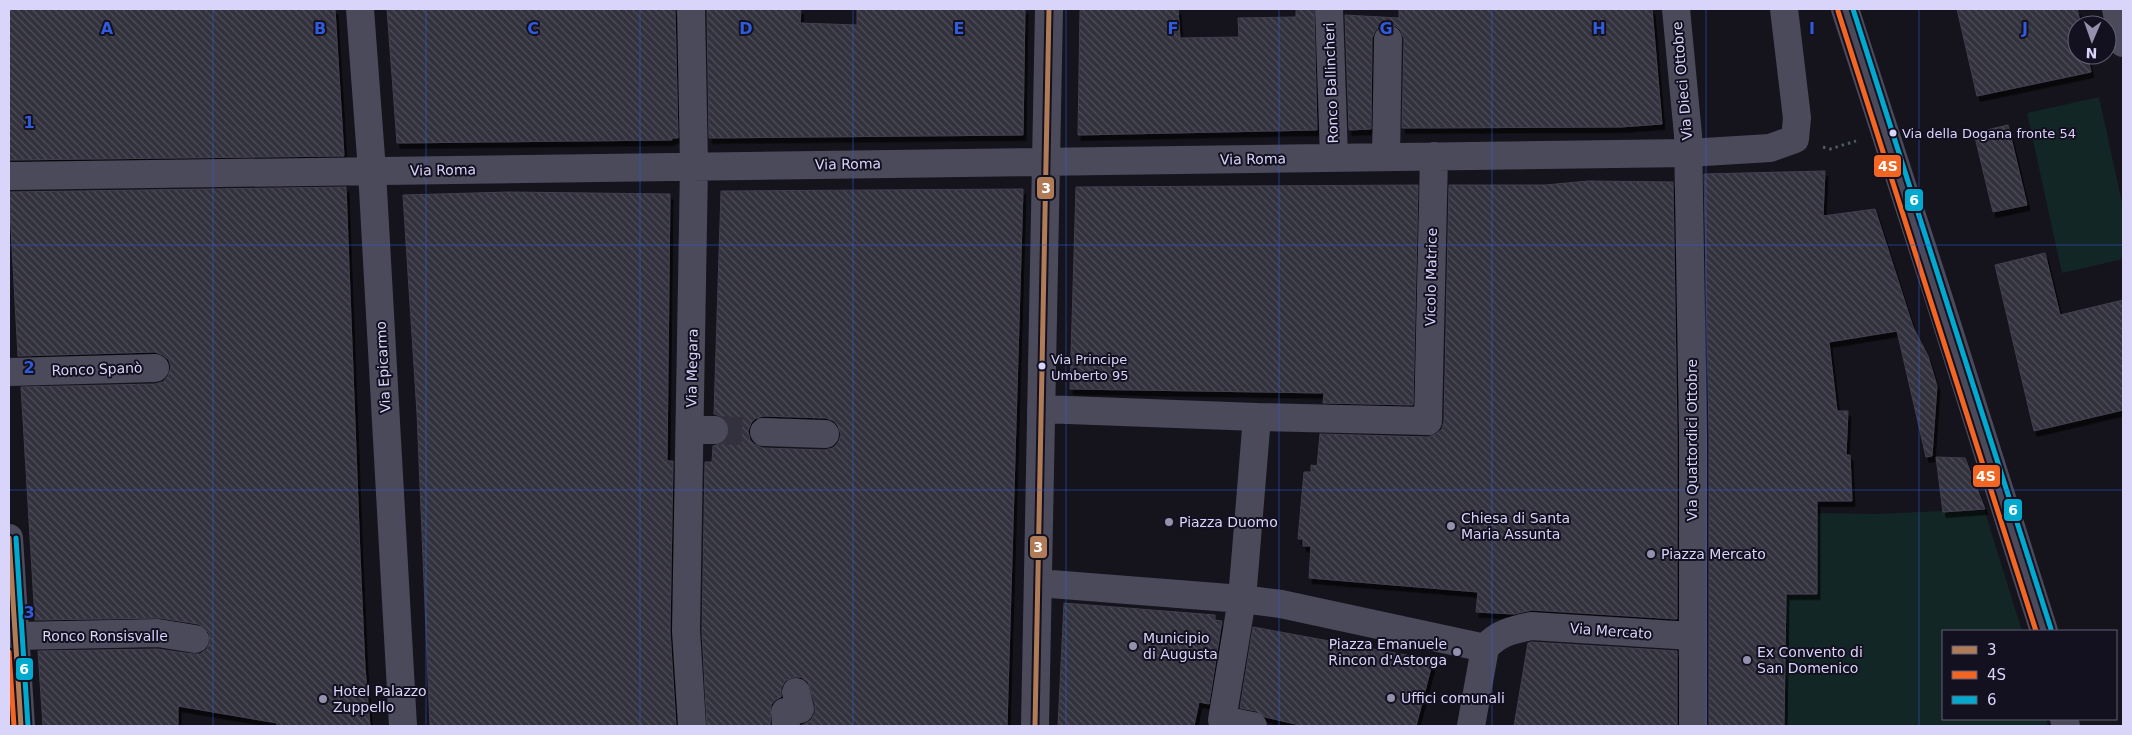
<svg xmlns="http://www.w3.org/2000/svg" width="2132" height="735" font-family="'DejaVu Sans',sans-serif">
<defs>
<pattern id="building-back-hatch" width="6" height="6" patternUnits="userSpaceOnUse" patternTransform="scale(1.25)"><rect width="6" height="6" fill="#33313e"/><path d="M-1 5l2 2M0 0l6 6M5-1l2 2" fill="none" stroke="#504e5b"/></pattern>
<filter id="shadow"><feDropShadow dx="3" dy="5.5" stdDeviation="0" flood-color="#0009"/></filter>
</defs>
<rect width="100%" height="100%" fill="#15141c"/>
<path fill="#132626" d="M2099 97 2123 207V259L2062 273 2027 113Z
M1984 509 2022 631H1943V719H2046L2048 726H1785L1786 594H1817V513L1877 514Z"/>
<path fill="url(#building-back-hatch)" stroke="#423f4f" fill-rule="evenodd" filter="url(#shadow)" d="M9 9H335L344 156 9 160Z
M387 9H675L678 138H672V140L397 143Z
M707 9H801L800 23 857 25V9H1025L1023 135 709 138Z
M1080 9H1178L1180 38 1239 37 1238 18 1296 17V9H1314L1317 130 1078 135Z
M1399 9H1652L1662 124 1621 127 1402 128 1404 39 1401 31 1396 26 1388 23 1380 26 1375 31 1372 38 1371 129 1349 130 1345 15 1399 18Z
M1957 9H2077L2081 25H2077V55H2087L2091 72 1977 96Z
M2008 125 2027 205 1993 212 1974 133Z
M1825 171 1823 216 1875 209 1913 327 1928 356 1937 386 1932 456 1926 457 1897 331 1829 342 1837 411H1848L1846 455H1850L1852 501H1817V594H1786L1784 726H1709V435L1704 174Z
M1589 181 1673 182 1677 435V619L1532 610 1514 614 1476 612 1478 592 1309 578 1311 546H1303V539H1298L1304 472H1311V465L1317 466 1320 434 1428 437 1436 434 1442 429 1444 421 1449 185H1545Z
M1418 185 1413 405 1323 403 1324 393 1070 389 1076 187Z
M346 187 360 555 365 668 370 726H277V723L178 706V726H43L38 651 157 649 193 654H200L207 649 210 641 209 633 204 627 198 624 160 618 35 620 21 387 155 384 163 382 168 376 171 367 169 360 163 355 155 352 18 356 9 192Z
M1023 189 1007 726H801L811 720 815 713V705L808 682 801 677H793L785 681 781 688V697L775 700 771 705 770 726H707L702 631 705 462H712L713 446 722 443 728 437 730 430 727 422 721 416 714 414 721 191ZM764 416 826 418 834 421 838 426 841 435 838 443 833 448 825 450 763 448 755 445 750 440 748 431 751 423 756 418Z
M509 192 670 194 667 461H673L670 631 676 726H430L417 413 403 195Z
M2045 253 2060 315 2123 300V410L2034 431 1995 265Z
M1936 457 1965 458 1985 509 1943 512Z
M1064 603 1215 615V620L1222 621 1209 704 1199 702 1194 726H1058Z
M1253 627 1433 660 1416 726H1304L1265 717 1256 711 1240 708Z
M1532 642 1677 651V726H1514L1528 643Z"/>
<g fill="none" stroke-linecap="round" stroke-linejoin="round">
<path stroke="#32313d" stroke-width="28" stroke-dasharray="28 14" stroke-linecap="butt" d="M714 430 764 432"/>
<path stroke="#4e5a65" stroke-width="3" stroke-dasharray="2.5 4" stroke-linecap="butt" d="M1823 147 1830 149 1856 141"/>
<path stroke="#4b4a5b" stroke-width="28" d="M360 9 372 171 403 726
M691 9 694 166 686 631 692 726
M1329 9 1334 158
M1676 9 1688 135 1693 435V726
M1845 9 1939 299 2044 631
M2116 9 2123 43
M1386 157 1388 39
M9 176 1688 153 1770 148 1795 139 1797 118 1784 9
M9 372 155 368
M1257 417 1428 421 1434 156
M691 430H714
M764 432 825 434
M9 538 21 726
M1038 583 1242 599 1257 417 1041 409
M15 636 158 633 195 639
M1485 648C1498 633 1512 630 1531 626L1692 636
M2064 719 2066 726
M786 726 785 712 800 709 796 692
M1035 726 1049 9
M1253 726 1222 720 1242 599 1281 604 1485 648 1471 726"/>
<g stroke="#131020" stroke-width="9">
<path id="bus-1" d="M9 538 21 726
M1035 726 1049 9"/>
</g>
<g stroke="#131020" stroke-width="9">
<path id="bus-2" d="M1838 11 2036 631
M9 652 14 726"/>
</g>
<g stroke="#131020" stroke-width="9">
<path id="bus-3" d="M1853 9 2051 629
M16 538 28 726"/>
</g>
<use href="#bus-1" stroke="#b07c57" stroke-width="5"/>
<use href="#bus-2" stroke="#f26522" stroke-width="5"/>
<use href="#bus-3" stroke="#00a9ce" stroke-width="5"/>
</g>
<path fill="none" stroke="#305bdb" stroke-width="1" stroke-opacity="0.55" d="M213 9V726M426 9V726M640 9V726M853 9V726M1066 9V726M1279 9V726M1492 9V726M1706 9V726M1919 9V726M9 245H2123M9 490H2123"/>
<g fill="#d9d4fa" stroke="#131020" stroke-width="2">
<circle cx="1893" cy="133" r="4.5"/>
<circle cx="1042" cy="366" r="4.5"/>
</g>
<g fill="#9491ac" stroke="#131020" stroke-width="2">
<circle cx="1169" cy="522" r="5"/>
<circle cx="1451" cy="526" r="5"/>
<circle cx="1651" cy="554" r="5"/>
<circle cx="1133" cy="646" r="5"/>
<circle cx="1457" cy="652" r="5"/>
<circle cx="1747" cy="660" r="5"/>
<circle cx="1391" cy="698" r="5"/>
<circle cx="323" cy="699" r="5"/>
</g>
<g text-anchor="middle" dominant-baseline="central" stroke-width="4" stroke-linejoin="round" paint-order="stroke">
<g font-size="13" fill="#d9d4fa" stroke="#131020" text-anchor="start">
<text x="1902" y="133">Via della Dogana fronte 54</text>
<text x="1051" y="359">Via Principe<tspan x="1051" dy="16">Umberto 95</tspan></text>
</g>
<g font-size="14" fill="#d9d4fa" stroke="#131020">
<text transform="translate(1682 81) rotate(-95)">Via Dieci Ottobre</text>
<text transform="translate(1331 83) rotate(-92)">Ronco Ballincheri</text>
<text transform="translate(1253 159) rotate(-1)">Via Roma</text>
<text transform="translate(848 164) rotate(-1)">Via Roma</text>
<text transform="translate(443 170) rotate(-1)">Via Roma</text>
<text transform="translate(1431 277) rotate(-89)">Vicolo Matrice</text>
<text transform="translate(383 367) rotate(-93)">Via Epicarmo</text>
<text transform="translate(692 368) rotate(-89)">Via Megara</text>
<text transform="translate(97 369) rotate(-2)">Ronco Spanò</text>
<text transform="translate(1692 440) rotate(-90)">Via Quattordici Ottobre</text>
<text transform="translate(1611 631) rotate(4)">Via Mercato</text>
<text x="105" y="636">Ronco Ronsisvalle</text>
</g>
<g font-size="14" fill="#d9d4fa" stroke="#131020" text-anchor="start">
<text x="1461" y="518">Chiesa di Santa<tspan x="1461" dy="16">Maria Assunta</tspan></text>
<text x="1179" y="522">Piazza Duomo</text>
<text x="1661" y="554">Piazza Mercato</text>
<text x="1143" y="638">Municipio<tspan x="1143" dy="16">di Augusta</tspan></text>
<text x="1447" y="644" text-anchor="end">Piazza Emanuele<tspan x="1447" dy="16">Rincon d'Astorga</tspan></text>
<text x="1757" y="652">Ex Convento di<tspan x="1757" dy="16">San Domenico</tspan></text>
<text x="333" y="691">Hotel Palazzo<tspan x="333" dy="16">Zuppello</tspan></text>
<text x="1401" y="698">Uffici comunali</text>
</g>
</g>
<g font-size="16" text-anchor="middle" font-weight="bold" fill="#305bdb" stroke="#131020" stroke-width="4" stroke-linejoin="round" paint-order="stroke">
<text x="107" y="34">A</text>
<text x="320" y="34">B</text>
<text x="533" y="34">C</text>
<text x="746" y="34">D</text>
<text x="959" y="34">E</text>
<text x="1173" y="34">F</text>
<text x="1386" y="34">G</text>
<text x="1599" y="34">H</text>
<text x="1812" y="34">I</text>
<text x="2025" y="34">J</text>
<text x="29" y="128">1</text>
<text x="29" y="373">2</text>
<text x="29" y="618">3</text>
</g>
<g stroke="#131020" stroke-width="2">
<rect x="1873" y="154" width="29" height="24" rx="5" fill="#f26522"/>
<rect x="1036" y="176" width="19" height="24" rx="5" fill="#b07c57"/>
<rect x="1904" y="188" width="20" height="24" rx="5" fill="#00a9ce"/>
<rect x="1972" y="464" width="29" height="24" rx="5" fill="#f26522"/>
<rect x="2003" y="498" width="20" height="24" rx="5" fill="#00a9ce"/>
<rect x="1029" y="535" width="19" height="24" rx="5" fill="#b07c57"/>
<rect x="15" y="657" width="19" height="24" rx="5" fill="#00a9ce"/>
</g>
<g font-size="14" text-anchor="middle" font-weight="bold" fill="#fff">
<text x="1888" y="171">4S</text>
<text x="1046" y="193">3</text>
<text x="1914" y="205">6</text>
<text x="1986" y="481">4S</text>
<text x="2013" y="515">6</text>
<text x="1038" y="552">3</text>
<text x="24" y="674">6</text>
</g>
<rect width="2132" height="735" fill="none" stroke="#d9d4fa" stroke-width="20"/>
<rect x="1942" y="630" width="175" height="90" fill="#131020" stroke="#625e77"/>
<rect x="1952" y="646" width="25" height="8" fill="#b07c57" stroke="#625e77"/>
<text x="1987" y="655" font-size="15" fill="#d9d4fa">3</text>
<rect x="1952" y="671" width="25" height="8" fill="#f26522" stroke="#625e77"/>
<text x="1987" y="680" font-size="15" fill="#d9d4fa">4S</text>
<rect x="1952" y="696" width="25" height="8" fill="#00a9ce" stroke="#625e77"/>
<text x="1987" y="705" font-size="15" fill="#d9d4fa">6</text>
<g transform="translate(2092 40) rotate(182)"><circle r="24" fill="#131020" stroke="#625e77"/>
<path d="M0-4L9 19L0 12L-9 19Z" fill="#9491ac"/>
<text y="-8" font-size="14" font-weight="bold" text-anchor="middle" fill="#d9d4fa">N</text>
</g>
</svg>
